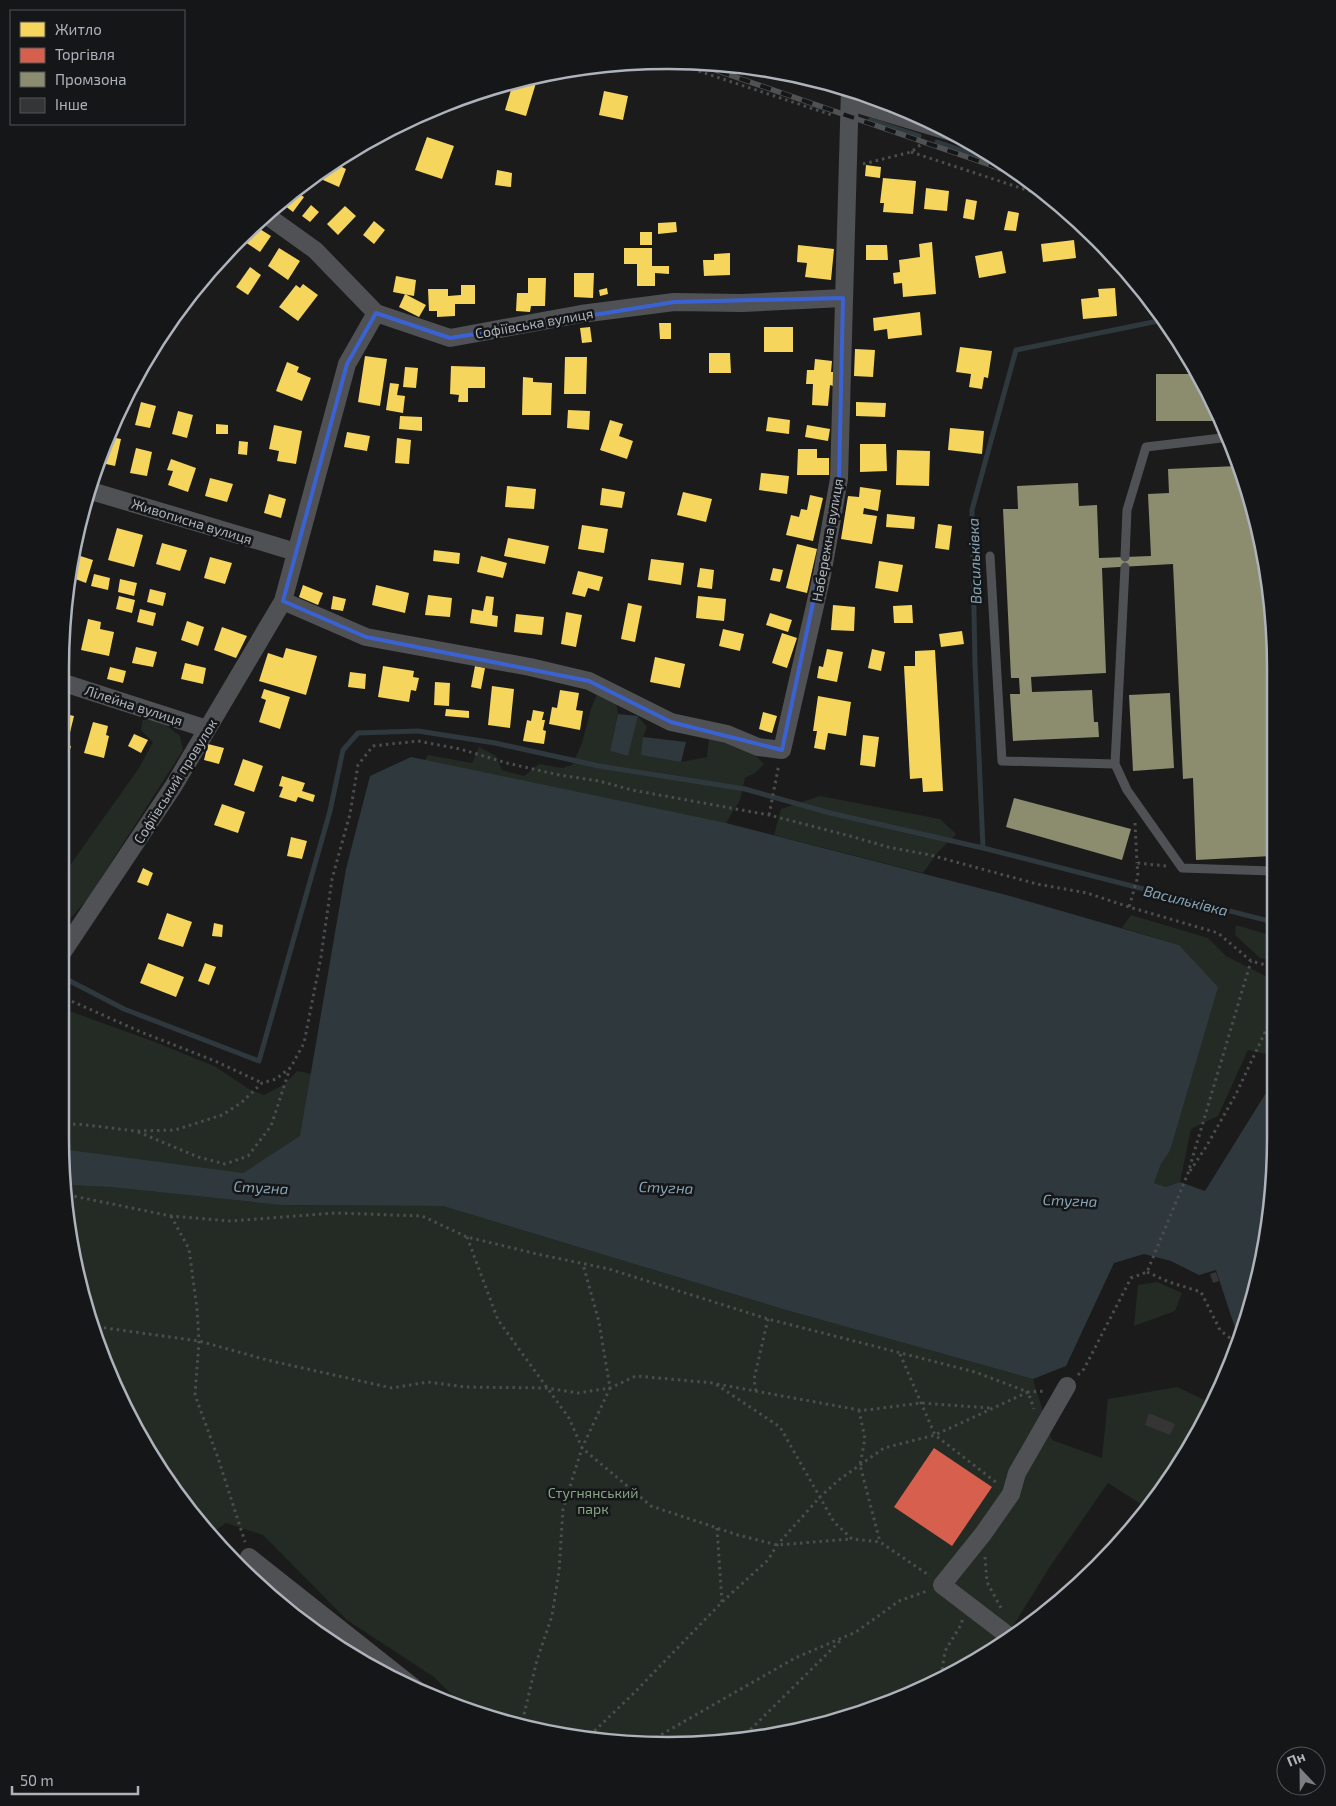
<svg xmlns="http://www.w3.org/2000/svg" width="1336" height="1806" font-family="'Exo 2',sans-serif">
<rect width="100%" height="100%" fill="#1b1b1c"/>
<path fill="#232b24" d="M597 694 616 699 618 714 610 751 628 756 638 716 647 727 643 737 681 762 707 757 709 739C730 740 750 748 764 764L755 773 745 778 740 800 726 823 617 821 417 773 428 755 472 763 479 747 496 756 502 770 524 776 539 764 562 768 572 765 582 743 591 709Z
M143 717 158 719 180 736 183 750 87 900 61 929V878L139 768 153 742 141 730Z
M820 796 940 819 956 834 938 852 923 873 774 835 781 809Z
M1131 915 1208 938 1226 956 1273 980 1274 1056 1248 1050 1218 1116 1191 1129 1180 1182 1166 1187 1154 1183 1161 1164 1170 1151 1217 987 1179 945 1122 928Z
M1236 925 1273 936V961L1260 958 1235 935Z
M61 1008 155 1042 214 1066 249 1089 264 1095 285 1084 297 1071 312 1074 301 1136 243 1173 63 1158 60 1138Z
M66 1185 110 1187 281 1205 443 1206 786 1310 1033 1379 1052 1440 1102 1458 1108 1399 1177 1387 1211 1403 1195 1442 1147 1508 1108 1483 1051 1565 1005 1639 901 1700 747 1741H588L510 1725 465 1708 434 1677 347 1620 263 1535 226 1523 212 1533 162 1476 106 1371 81 1296Z
M1157 1282 1182 1293 1175 1311 1134 1326 1138 1285Z"/>
<path fill="#2f383d" d="M618 714 638 716 628 756 610 751Z
M643 737 686 742 681 762 641 755Z
M411 757 726 823 1010 896 1179 945 1218 987 1170 1151 1161 1164 1154 1183 1166 1187 1180 1182 1205 1191 1274 1080 1275 1178 1255 1296 1238 1337 1216 1270 1199 1275 1171 1261 1144 1254 1114 1263 1066 1366 1033 1379 786 1310 443 1206 281 1205 110 1187 66 1185 61 1149 243 1173 300 1136 346 869 370 776Z"/>
<path fill="#f6d55c" d="M522 79 536 83 526 116 505 110 514 80Z
M604 91 628 96 623 120 599 115Z
M427 137 454 146 442 179 415 170Z
M334 163 346 169 339 187 323 180 328 167Z
M866 165 881 167 880 178 865 176Z
M497 170 512 173 511 187 495 185Z
M883 178 916 181 913 214 883 212 884 203H880Z
M926 188 949 191 947 211 924 209Z
M293 190 304 197 293 212 280 202Z
M966 199 977 201 974 220 963 218Z
M311 205 319 212 310 222 302 216Z
M345 206 356 216 338 235 327 224Z
M1008 211 1019 213 1016 231 1004 230Z
M374 221 385 230 374 244 363 235Z
M676 222 677 232 658 234V223Z
M255 226 271 236 260 252 245 242Z
M640 232H652V245H640Z
M1074 240 1076 258 1043 262 1041 244Z
M932 242 936 294 903 297 902 283 894 284 893 273 900 272 899 260 920 257 919 244Z
M798 245 834 249 831 280 805 277 807 263 797 262Z
M866 245H887L888 260H866Z
M279 248 300 261 288 280 268 266Z
M624 248H652V266H669V274L655 273V286H637V264H624Z
M1002 251 1006 273 979 278 975 256Z
M730 253V275L704 276 703 260H714V254Z
M250 267 261 275 248 295 236 287Z
M574 273H594L593 298 574 297Z
M396 276 416 280 414 296 393 292Z
M528 278H546L545 306H531L530 312 516 311 517 293H528Z
M303 284 318 295 298 321 279 307 296 285 300 288Z
M461 285H475V304H455V316L437 317V311H429L428 289H448V296L461 295Z
M607 288 608 294 600 296 599 290Z
M1115 288 1117 316 1083 319 1081 299 1099 297 1098 289Z
M405 294 426 305 419 317 399 307Z
M920 312 922 335 888 339 887 329 874 331 873 318Z
M659 323H671V339H660Z
M590 327 592 342 582 343 580 328Z
M764 327H793V352H764Z
M960 347 992 351 988 378 984 377 982 389 969 387 971 374 956 372Z
M855 349 875 350 873 377 854 376Z
M709 353H730L731 373H709Z
M365 356 387 359 380 406 358 402Z
M565 357H587L586 394H564Z
M815 359 832 361 831 372H834L833 386 830 385 828 406 812 405 813 384H806L807 370H814Z
M287 362 299 367 297 372 311 378 302 401 276 391Z
M451 366 485 367V388H468V402H458L459 395 450 394Z
M405 367 418 368 416 388 403 387Z
M523 377 533 378V382L552 383 551 415H522Z
M390 383 399 384 397 395 405 396 403 413 386 410Z
M141 402 156 406 150 428 135 425Z
M856 402 886 403 885 417 856 416Z
M568 410 590 411 589 430 567 428Z
M178 411 193 415 187 438 172 434Z
M400 416 422 417V431L399 429Z
M768 417 790 420 789 434 766 431Z
M610 420 623 424 619 436 633 441 627 459 600 450Z
M216 424 228 425V434H216Z
M274 425 302 431 296 464 277 461 279 451 269 449Z
M807 425 830 429 828 441 805 437Z
M950 428 984 431 982 454 948 450Z
M347 432 370 436 367 451 344 447Z
M106 436 121 439 115 466 97 462Z
M397 438 411 440 409 464 395 463Z
M239 441 248 442 247 455 238 454Z
M860 444H886L887 471 860 472Z
M136 448 152 452 147 476 130 473Z
M798 449H817V458H829V475H797Z
M897 450 930 451 929 486 896 485Z
M171 459 196 468 188 492 168 485 173 471 167 470Z
M761 473 789 476 787 494 759 490Z
M210 478 233 484 227 502 205 496Z
M507 486 536 489 534 509 505 507Z
M860 487 881 490 878 511 864 508 863 514 877 516 872 544 841 539 848 496 859 497Z
M602 488 625 492 622 508 600 505Z
M683 492 712 499 706 522 677 515Z
M269 494 286 499 281 518 264 513Z
M810 495 823 498 813 541 786 535 791 515 799 517 801 509 807 510Z
M887 514 915 517 914 529 886 527Z
M80 517 86 519 78 541H76Z
M938 524 952 526 949 550 935 548Z
M582 525 608 529 604 553 578 549Z
M117 528 143 535 134 567 108 560Z
M508 538 549 546 545 564 504 556Z
M162 543 187 550 180 571 156 564Z
M797 544 817 549 807 593 786 588Z
M434 550 460 553 459 564 433 561Z
M74 554 93 560 86 583 70 577Z
M481 556 507 563 503 578 477 572Z
M210 557 232 563 225 584 204 578Z
M651 559 684 563 681 585 648 580Z
M879 561 903 565 898 592 875 588Z
M700 568 714 570 712 589 697 587Z
M773 568 783 570 780 582 770 580Z
M578 571 603 577 599 591 588 588 585 597 572 594Z
M94 574 110 578 108 590 91 586Z
M120 579 137 583 134 596 118 592Z
M303 585 323 593 318 605 299 597Z
M376 585 409 593 405 613 372 605Z
M150 589 166 593 163 606 147 602Z
M428 595 452 598 450 617 425 615Z
M119 596 135 600 132 613 116 609Z
M333 596 346 599 343 611 331 609Z
M486 596 494 597 492 615 498 616 497 627 470 623 472 609 483 611Z
M698 596 726 599 724 621 696 618Z
M628 603 642 606 635 642 621 639Z
M833 605 855 607 854 631 831 630Z
M912 605 913 623H894L893 606Z
M140 609 156 613 153 626 137 622Z
M566 612 582 615 576 647 561 644Z
M770 613 792 620 788 632 766 625Z
M516 614 544 617 542 635 514 632Z
M88 619 101 622 100 629 114 632 109 656 81 650Z
M187 621 204 627 198 646 181 640Z
M222 627 247 636 236 658 214 650Z
M723 629 744 634 740 651 719 646Z
M962 631 964 644 941 647 939 634Z
M782 633 797 638 787 668 772 663Z
M136 647 157 652 153 667 132 663Z
M286 648 317 656 306 695 259 681 268 653 283 658Z
M61 649 68 650 65 664H61Z
M827 649 843 652 837 682 817 678 819 666 823 667Z
M872 649 885 652 881 671 868 668Z
M935 650 943 791 923 792 922 778 910 779 904 666H915V651Z
M655 657 685 664 680 688 650 682Z
M185 663 206 668 203 684 181 679Z
M383 666 414 671 413 677 419 678 416 691 411 690 409 702 378 697Z
M475 666 485 668 481 689 471 687Z
M110 667 126 671 123 683 107 679Z
M350 672 366 674 365 689 348 687Z
M435 682 450 683 449 706 434 705Z
M492 686 514 689 510 728 488 725Z
M264 689 290 697 280 729 259 722 266 700 261 698Z
M560 690 579 693 576 710 583 711 580 730 549 724 552 707 557 708Z
M818 696 851 702 846 736 828 733 825 750 814 748 817 731H813Z
M446 709 469 711V718L445 716Z
M533 710 544 712 542 720H545L543 730 546 731 544 744 523 741 527 720 531 721Z
M763 712 777 716 772 733 759 729Z
M61 713 74 716 67 745 71 746 66 764 61 763Z
M93 722 108 726 106 735 109 736 104 758 84 753Z
M134 734 148 740 141 753 128 746Z
M863 735 879 737 875 767 860 765Z
M208 744 224 748 219 764 204 760Z
M243 759 263 766 254 792 234 785Z
M282 776 305 783 302 791 315 795 313 802 298 797 296 802 279 797 283 787 279 786Z
M222 804 245 812 238 833 214 825Z
M291 837 307 841 302 859 287 856Z
M143 868 153 873 148 886 137 882Z
M167 913 192 922 183 947 158 939Z
M214 923 223 925 222 937 212 936Z
M148 963 184 977 176 997 140 983Z
M205 963 216 967 209 985 198 981Z"/>
<path fill="#d6604d" d="M934 1448 992 1487 952 1546 894 1507Z"/>
<path fill="#8c8c6e" d="M1156 374H1194L1221 421H1156Z
M1238 466 1271 588 1273 856 1196 860 1193 778 1183 779 1173 564 1102 568 1106 673 1031 677 1032 692 1092 690 1094 722H1098L1099 737 1013 741 1010 694H1020L1019 678H1011L1003 509H1018L1017 486 1078 483 1079 506 1097 505 1099 558 1151 556 1148 494 1169 493 1168 469Z
M1170 693 1174 768 1133 771 1129 695Z
M1014 798 1131 829 1122 860 1006 827Z"/>
<g fill="none" stroke-linecap="round" stroke-linejoin="round">
<path stroke="#2f383d" stroke-width="5" d="M870 120 919 136
M937 142 1005 165
M983 848 975 664 972 510 1016 350 1163 320
M70 981 124 1009 259 1061 330 811 343 750 358 733 418 731 495 743 599 766 745 789 830 813 983 848 1273 922
M258 1585 292 1606 334 1639"/>
</g>
<path fill="#353536" d="M1216 1272 1219 1281 1213 1283 1210 1274Z
M1149 1413 1175 1424 1170 1435 1145 1425Z"/>
<g fill="none" stroke-linecap="round" stroke-linejoin="round">
<path stroke="#4b4d4f" stroke-width="3" stroke-dasharray="2.5 4" stroke-linecap="butt" d="M674 63 832 115
M911 152 1051 198
M863 164 911 152 924 142
M769 815 779 764
M1135 823 1137 863
M1166 866 1137 863 1138 876 1129 907 1218 933 1251 961 1273 967
M60 996 141 1032 215 1061 262 1083
M60 1125 78 1124 136 1131 175 1130 222 1115 241 1103 262 1083 276 1079 291 1067 304 1043 321 957 332 879 350 814 358 765 373 746 418 741 460 749 507 763 559 775 599 781 632 790 769 815 850 836 888 847 930 855 1037 884 1087 893 1129 907
M138 1132 198 1157 225 1164 248 1156 271 1126 290 1068
M1190 1171 1206 1147 1236 1094 1274 1013
M68 1195 171 1216 230 1221 335 1213 422 1216 467 1237 537 1254 609 1269 768 1319 975 1372 1028 1392 1046 1391
M171 1216 189 1249 197 1309 199 1341 195 1395 218 1458 245 1542
M467 1237 498 1320 569 1418 582 1448 651 1506 738 1535 777 1545 851 1539
M1147 1272 1169 1282 1201 1292 1220 1330 1236 1343
M91 1326 199 1341 267 1360 392 1388 428 1382 465 1387 546 1388 578 1393 610 1388 636 1376 714 1383 780 1427 834 1522 852 1539 880 1542 930 1576
M900 1354 935 1435 997 1483
M1078 1375 1084 1369 1131 1278 1147 1272 1188 1173 1251 961
M717 1384 859 1410H867L921 1403 990 1408
M756 1391 754 1379 768 1319
M859 1410 865 1439 860 1465 880 1542
M717 1528 722 1602
M985 1557 987 1582 1001 1608
M941 1676 945 1651 962 1623V1619
M521 1727 537 1660 552 1616 559 1571 563 1509 582 1448 610 1388 599 1322 583 1264
M585 1740 633 1694 722 1602 768 1560 777 1545 820 1497 840 1479 884 1448 935 1435 1028 1392 1034 1409
M650 1741 795 1658 856 1632 899 1601 927 1591
M744 1741 751 1729 842 1639"/>
<path stroke="#505154" stroke-width="9" d="M990 556 1002 761 1115 764 1127 790 1182 868 1273 871
M1125 557 1127 510 1146 447 1230 437
M1115 764 1125 567"/>
<path stroke="#505154" stroke-width="18" d="M850 102 954 133
M266 215 315 250 376 313 450 338 581 314 674 302 742 303 843 298
M88 490 296 552
M283 601 366 637 530 667 589 681 671 722 727 734 758 747 782 750 822 575 839 479 850 89
M61 682 207 729
M60 956 173 787 283 601 347 364 376 313
M249 1557 417 1690
M1010 1637 942 1585 983 1534 1011 1494 1017 1473 1067 1386"/>
<g stroke="#505153" stroke-width="5.5">
<path id="rail" d="M698 64 1019 175"/>
</g>
<use href="#rail" stroke="#151618" stroke-width="4" stroke-dasharray="11" stroke-linecap="butt"/>
</g>
<path fill="none" stroke="#3a62d2" stroke-width="4" stroke-linejoin="round" d="M843 298 839 479 782 750 671 722 589 681 366 637 283 601 347 364 376 313 450 338 674 302Z"/>
<g text-anchor="middle" dominant-baseline="central" stroke-width="5" stroke-linejoin="round" paint-order="stroke">
<g font-size="14" fill="#aeb3bb" stroke="#151618">
<text transform="translate(534 323) rotate(-10)">Софіївська вулиця</text>
<text transform="translate(192 521) rotate(17)">Живописна вулиця</text>
<text transform="translate(827 540) rotate(-80)">Набережна вулиця</text>
<text transform="translate(134 705) rotate(18)">Лілейна вулиця</text>
<text transform="translate(175 781) rotate(-58)">Софіївський провулок</text>
</g>
<g font-size="14" fill="#87a586" stroke="#151618">
<text x="593" y="1492">Стугнянський<tspan x="593" dy="16">парк</tspan></text>
</g>
<g font-size="15" font-style="italic" fill="#87a3b4" stroke="#151618">
<text transform="translate(974 561) rotate(-92)">Васильківка</text>
<text transform="translate(1186 900) rotate(14)">Васильківка</text>
<text transform="translate(261 1187) rotate(3)">Стугна</text>
<text transform="translate(666 1187) rotate(2)">Стугна</text>
<text transform="translate(1070 1200) rotate(2)">Стугна</text>
</g>
</g>
<path d="M0 0H1336V1806H0ZM668 69H668A599 599 0 0 1 1267 668V1138A599 599 0 0 1 668 1737H668A599 599 0 0 1 69 1138V668A599 599 0 0 1 668 69Z" fill="#151618" fill-rule="evenodd"/>
<path fill="none" stroke="#aeb3bb" stroke-width="2.5" d="M668 69H668A599 599 0 0 1 1267 668V1138A599 599 0 0 1 668 1737H668A599 599 0 0 1 69 1138V668A599 599 0 0 1 668 69Z"/>
<rect x="10" y="10" width="175" height="115" fill="#151618" stroke="#525559"/>
<rect x="20" y="22" width="25" height="15" fill="#f6d55c" stroke="#525559"/>
<text x="55" y="35" font-size="15" fill="#aeb3bb">Житло</text>
<rect x="20" y="48" width="25" height="15" fill="#d6604d" stroke="#525559"/>
<text x="55" y="60" font-size="15" fill="#aeb3bb">Торгівля</text>
<rect x="20" y="72" width="25" height="15" fill="#8c8c6e" stroke="#525559"/>
<text x="55" y="85" font-size="15" fill="#aeb3bb">Промзона</text>
<rect x="20" y="98" width="25" height="15" fill="#353536" stroke="#525559"/>
<text x="55" y="110" font-size="15" fill="#aeb3bb">Інше</text>
<g transform="translate(1301 1771) rotate(338)"><circle r="24" fill="#151618" stroke="#525559"/>
<path d="M0-4L9 19L0 12L-9 19Z" fill="#7b7e83"/>
<text y="-8" font-size="14" font-weight="bold" text-anchor="middle" fill="#aeb3bb">Пн</text>
</g>
<path d="M12 1786v8h126v-8" fill="none" stroke="#aeb3bb" stroke-width="2.5"/>
<text x="20" y="1786" font-size="15" fill="#aeb3bb" stroke="#151618" stroke-width="4" paint-order="stroke">50 m</text>
</svg>
